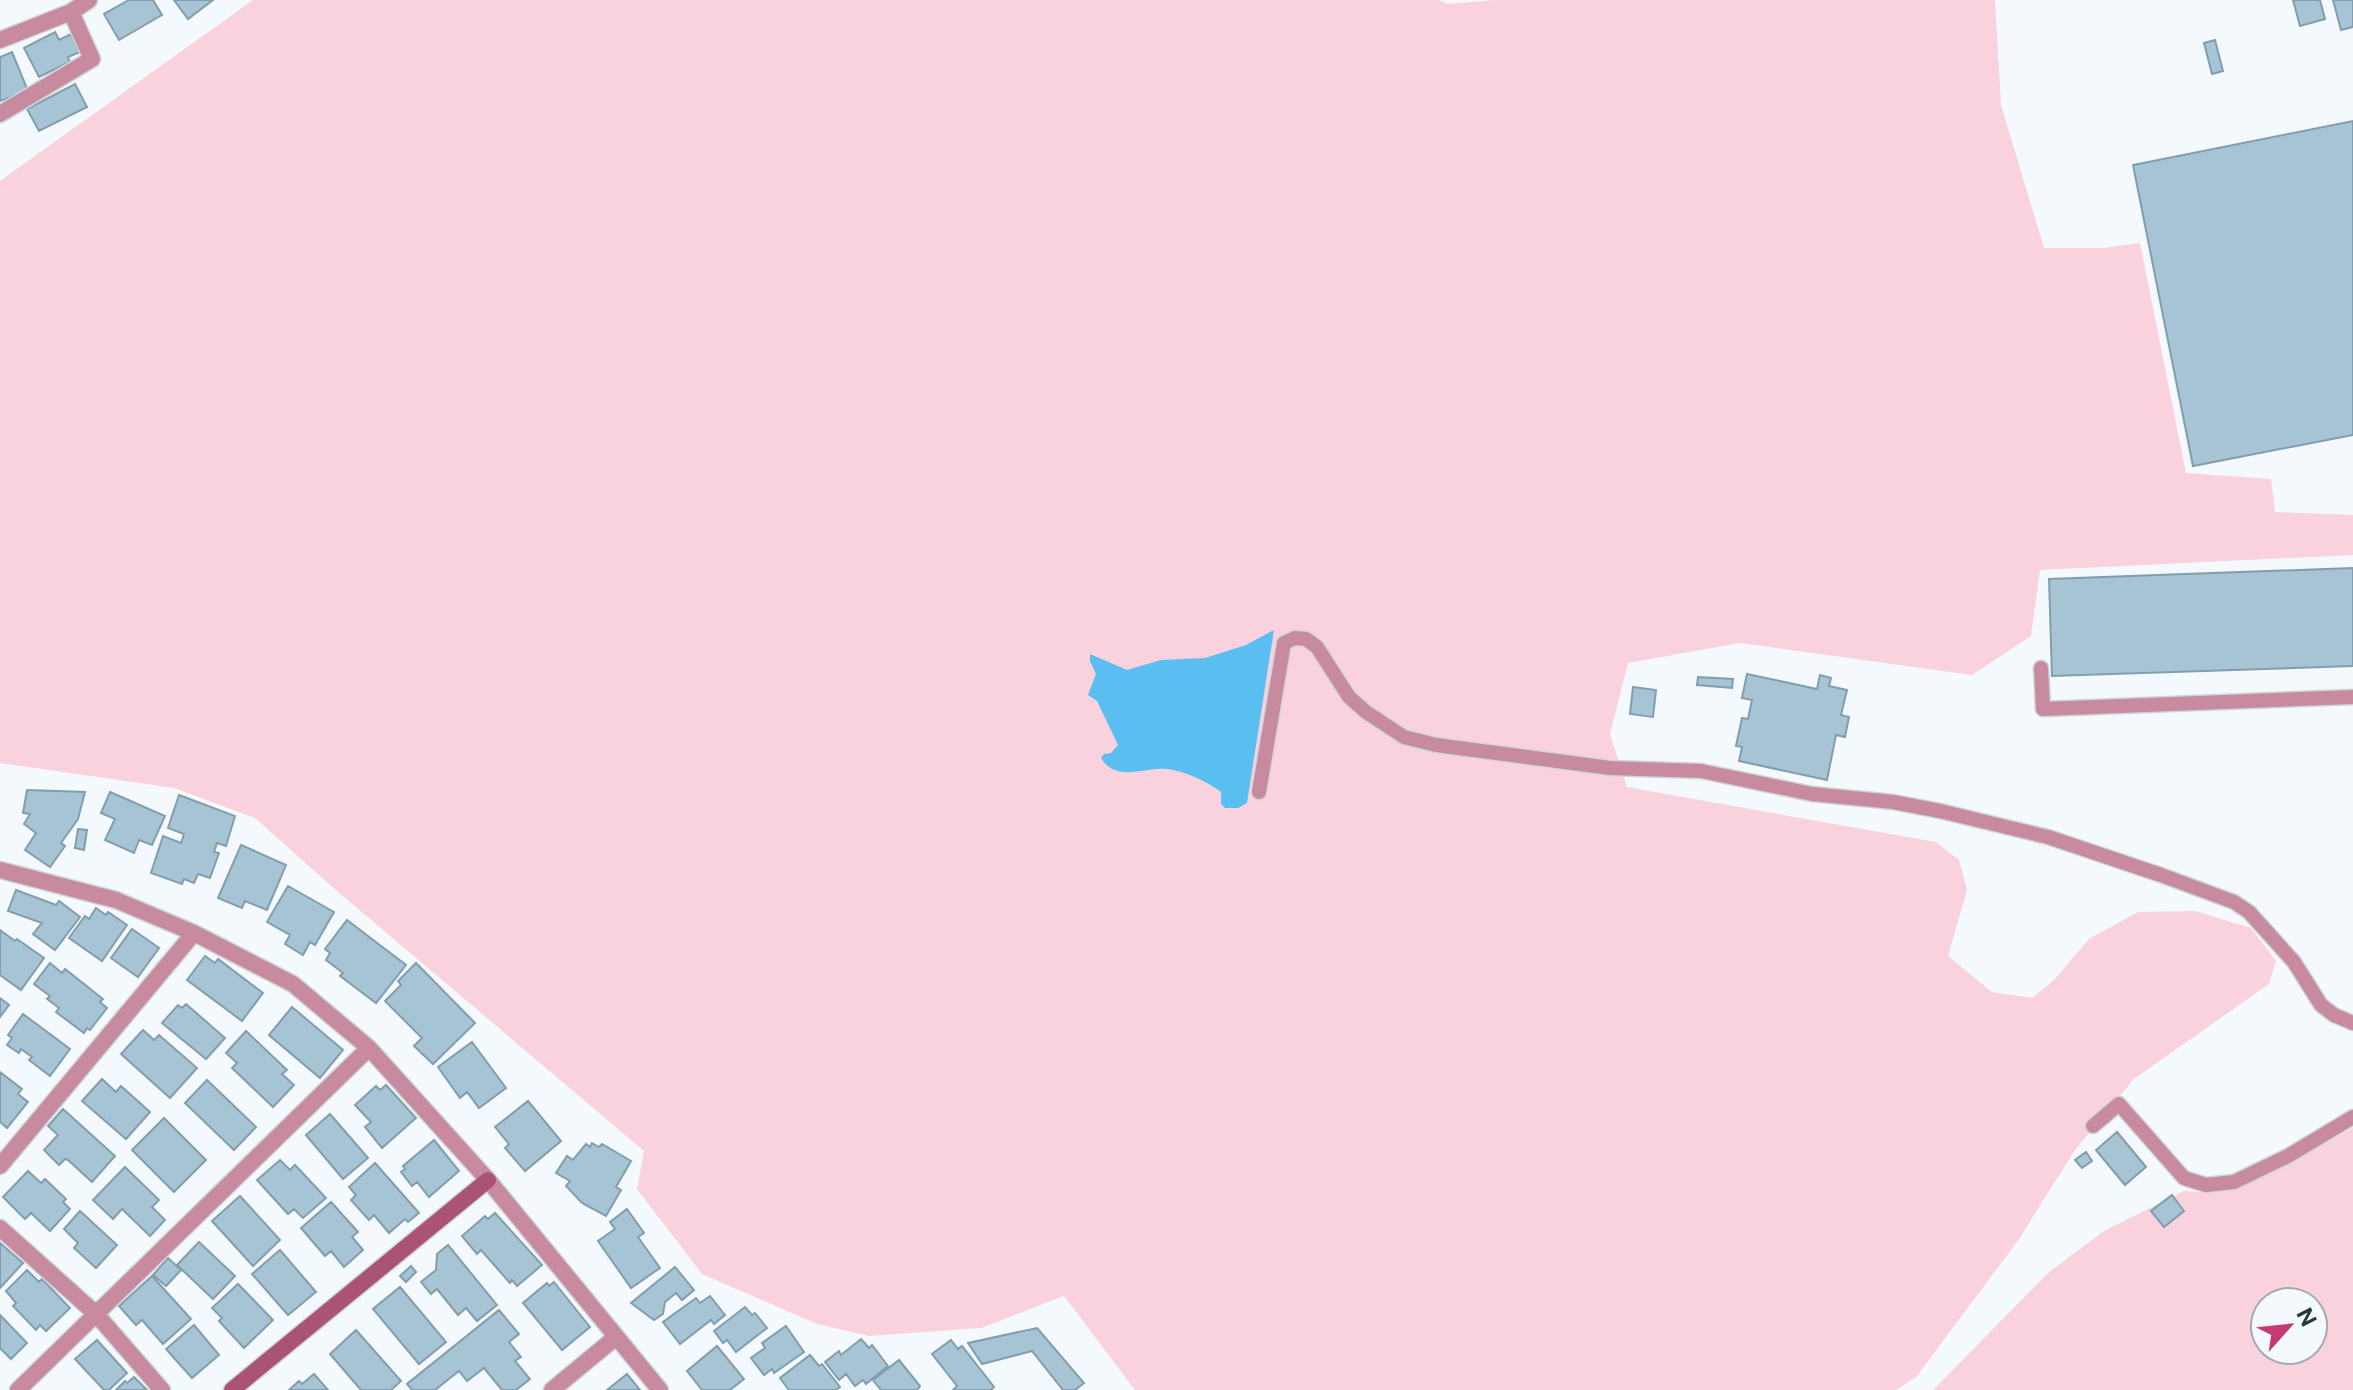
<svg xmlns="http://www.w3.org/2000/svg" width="2353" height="1390" font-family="'Public Sans',sans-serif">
<rect width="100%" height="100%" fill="#f3f9fc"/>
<path fill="#fad2de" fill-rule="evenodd" d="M253 0H1439L1447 4 1495 0H1995L2001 105 2044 248H2104L2140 243 2186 473 2271 479 2275 512 2353 515V555L2040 570 2031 636 1972 675 1740 643 1628 663 1610 734 1627 787 1936 842 1959 860 1967 890 1948 956 1992 992 2032 998 2053 981 2089 939 2138 912 2195 911 2251 928 2276 961 2269 984 2134 1079 2075 1150 2019 1239 1916 1377 1896 1390H1135L1064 1296 981 1328 869 1336 817 1324 702 1274 637 1189 644 1151 338 892 255 818 174 788 0 763V181Z
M2353 1128V1390H1933L2048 1273 2104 1231 2184 1191 2214 1193 2277 1169ZM2265 1302H2313V1350H2265Z"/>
<path fill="#5abef0" d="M1274 630 1247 803 1238 808H1225L1221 804V792C1208 782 1185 771 1167 769 1145 767 1116 783 1101 758L1104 754 1111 753 1118 745 1097 701 1088 695 1096 674 1090 661V654L1127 670 1161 660 1205 658 1246 645Z"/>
<path fill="#a7c4d4" stroke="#829eae" stroke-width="2" d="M129 0H153L162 15 119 40 104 14Z
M174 0H213L188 19Z
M2293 0H2320L2325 19 2300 26Z
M2333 0H2353V27L2341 30Z
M55 32 59 40 71 34 80 52 68 57 70 62 39 77 24 48Z
M2215 40 2223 71 2212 74 2204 43Z
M12 52 28 91 0 101V57Z
M75 84 87 107 39 131 27 109Z
M2353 121V435L2193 466 2133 165Z
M2353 568V666L2052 676 2049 579Z
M1747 674 1817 689 1820 675 1831 678 1829 686 1847 690 1841 715 1849 717 1845 737 1836 735 1827 780 1739 761 1742 747 1736 746 1742 718 1748 719 1752 700 1742 698Z
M1698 677 1733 679 1732 688 1697 685Z
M1633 687 1656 690 1653 717 1630 714Z
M27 790 85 792 78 819 61 843 65 846 50 867 25 850 36 833 24 824 30 814 23 813Z
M110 792 165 816 152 845 139 840 134 853 105 840 115 819 101 813Z
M179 795 235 816 226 846 217 843 214 852 219 853 210 878 198 874 194 883 184 879 182 884 151 873 163 836 181 843 184 834 168 828Z
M78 829 87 830 84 850 75 848Z
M241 845 286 865 267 910 245 901 242 908 218 898Z
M288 886 334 912 315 945 310 942 303 955 285 944 290 935 267 922Z
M16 890 56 905 59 901 80 917 55 950 33 934 42 923 8 911Z
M96 908 106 915 108 912 127 925 102 961 69 938 85 916 89 919Z
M347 920 406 965 376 1003 340 976 343 973 326 960 330 953 325 949Z
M132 929 159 948 138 977 111 958Z
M0 930 15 941 17 939 44 958 21 990 0 975Z
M205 956 215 963 218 959 263 993 242 1021 187 980Z
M50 963 62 973 65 969 103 999 100 1002 107 1008 90 1030 87 1028 84 1033 56 1012 59 1008 47 999 50 996 34 984Z
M416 963 475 1023 433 1064 414 1046 422 1038 385 1001 401 985 398 981Z
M0 998 9 1005 0 1017Z
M186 1004 225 1038 206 1059 162 1023 178 1005 182 1008Z
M292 1007 343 1050 320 1078 269 1035Z
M23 1014 70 1049 50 1076 29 1060 32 1057 21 1049 19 1053 7 1045 12 1038 8 1035Z
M143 1030 154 1040 159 1035 197 1068 170 1098 121 1054Z
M246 1031 287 1070 282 1074 294 1085 273 1107 232 1068 237 1063 226 1053Z
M472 1042 506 1088 479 1108 467 1092 460 1098 438 1067Z
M0 1072 22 1089 18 1094 28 1102 7 1128 0 1122Z
M102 1079 116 1092 121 1086 150 1112 126 1139 82 1101Z
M207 1080 256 1127 234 1150 185 1103Z
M386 1085 416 1118 382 1148 365 1127 371 1122 355 1105 376 1086 380 1090Z
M528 1101 561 1141 525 1171 505 1148 509 1144 495 1127Z
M63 1109 115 1156 92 1182 68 1160 65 1159 59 1165 44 1150 58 1135 48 1126Z
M330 1114 368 1158 343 1179 306 1135Z
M164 1118 206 1160 174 1192 132 1150Z
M2117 1132 2146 1167 2125 1185 2096 1150Z
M434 1140 459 1171 429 1197 417 1182 412 1186 401 1172 405 1169 403 1166Z
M592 1143 599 1147 602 1144 631 1161 616 1187 621 1190 606 1216 582 1203 566 1186 570 1181 556 1173 567 1156 573 1160 586 1144 590 1147Z
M2086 1152 2092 1161 2082 1168 2075 1160Z
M280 1160 290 1170 295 1165 326 1198 303 1218 294 1209 288 1214 257 1180Z
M375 1163 419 1213 408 1222 405 1219 389 1233 374 1215 369 1220 351 1200 356 1195 349 1187Z
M125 1167 159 1200 152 1207 165 1220 150 1236 122 1209 113 1219 93 1200Z
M28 1171 41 1183 45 1179 66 1199 63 1202 70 1209 50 1231 31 1213 25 1219 3 1197Z
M2172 1195 2184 1211 2164 1227 2151 1211Z
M240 1196 280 1240 253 1266 212 1221Z
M331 1202 358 1232 352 1237 363 1250 344 1267 331 1251 325 1256 301 1228Z
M627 1209 644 1233 638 1237 660 1268 631 1288 598 1241 615 1229 610 1222Z
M80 1211 117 1245 96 1268 74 1248 78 1243 64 1229Z
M495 1213 542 1265 517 1286 512 1280 510 1283 481 1250 477 1254 462 1236 485 1216 488 1219Z
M199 1242 235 1276 213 1299 177 1265Z
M0 1243 23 1263 0 1288Z
M448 1245 497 1305 477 1321 466 1308 458 1315 437 1289 431 1294 421 1282 436 1270 437 1254Z
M280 1250 316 1292 288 1315 252 1274Z
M168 1258 181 1270 166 1286 153 1275Z
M411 1266 416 1272 406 1282 400 1276Z
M675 1267 694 1290 682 1300 676 1293 665 1302 663 1314 654 1320 631 1303Z
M27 1270 39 1282 42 1279 70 1308 46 1331 40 1325 36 1330 13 1306 16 1303 6 1291Z
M152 1276 191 1319 163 1344 142 1320 136 1325 119 1306Z
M554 1282 590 1327 562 1350 523 1303 547 1283 549 1286Z
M238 1284 273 1320 244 1348 219 1321 222 1318 212 1308Z
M400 1287 446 1342 419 1364 373 1309Z
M710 1296 725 1315 714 1324 711 1320 680 1344 663 1322 696 1298 700 1303Z
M745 1307 752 1315 755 1313 767 1328 736 1352 727 1340 723 1343 714 1331Z
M499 1310 519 1334 509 1342 521 1357 515 1361 530 1379 516 1390H502L484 1368 467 1381 459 1371 435 1390H412L407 1384Z
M0 1315 27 1343 11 1359 0 1348Z
M194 1325 219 1355 192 1378 166 1349Z
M786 1326 804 1352 774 1373 772 1369 764 1375 751 1358 765 1348 762 1343Z
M1037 1328 1084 1383 1075 1390H1063L1032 1351 982 1364 968 1343Z
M356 1330 401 1381 391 1390H361L330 1354Z
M861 1339 869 1348 872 1345 888 1366 866 1384 863 1380 855 1386 846 1374 839 1380 825 1362 839 1351 841 1355Z
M97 1340 127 1373 109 1390H104L75 1359Z
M951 1340 958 1349 962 1346 994 1387 991 1390H953L957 1386 932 1354Z
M717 1346 744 1379 730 1390H702L687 1371Z
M810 1355 819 1366 822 1364 840 1387 836 1390H789L780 1378Z
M899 1360 920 1386 917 1390H881L873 1380Z
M314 1374 328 1390H289L299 1381 302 1384Z
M627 1374 640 1390H607Z
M134 1377 147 1390H116L125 1381 127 1383Z"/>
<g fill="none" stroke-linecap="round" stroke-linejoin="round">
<g stroke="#cfd6da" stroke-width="17">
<path id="lane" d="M2041 668 2043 709 2353 697
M1259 792 1284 643 1295 638 1306 639 1317 647 1349 697 1366 712 1404 737 1436 745 1610 768 1701 771 1812 794 1893 802 1940 811 2048 837 2161 875 2234 902 2249 912 2294 962 2321 1005 2334 1015 2353 1023
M2093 1126 2119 1104 2184 1178 2206 1185 2234 1182 2288 1156 2353 1117"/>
</g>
<g stroke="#cfd6da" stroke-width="19">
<path id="street" d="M0 40 71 12 89 0
M0 114 92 59 71 12
M0 870 116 900 194 933 293 984 369 1048 488 1180 660 1390
M0 1166 194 933
M0 1228 96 1314 162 1390
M18 1390 369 1048
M552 1390 616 1337"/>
</g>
<g stroke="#cfd6da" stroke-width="19">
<path id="secondary" d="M232 1390 488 1180"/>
</g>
<use href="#lane" stroke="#c88a9e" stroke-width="14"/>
<use href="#street" stroke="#c88a9e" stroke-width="16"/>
<use href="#secondary" stroke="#ab5374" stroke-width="16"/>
</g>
<g transform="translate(2289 1326) rotate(63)"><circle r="38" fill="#f3f9fc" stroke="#a3abb0" stroke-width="2"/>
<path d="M0-6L14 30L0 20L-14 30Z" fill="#c33a75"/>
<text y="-12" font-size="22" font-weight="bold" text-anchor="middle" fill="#2b363d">N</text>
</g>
</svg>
